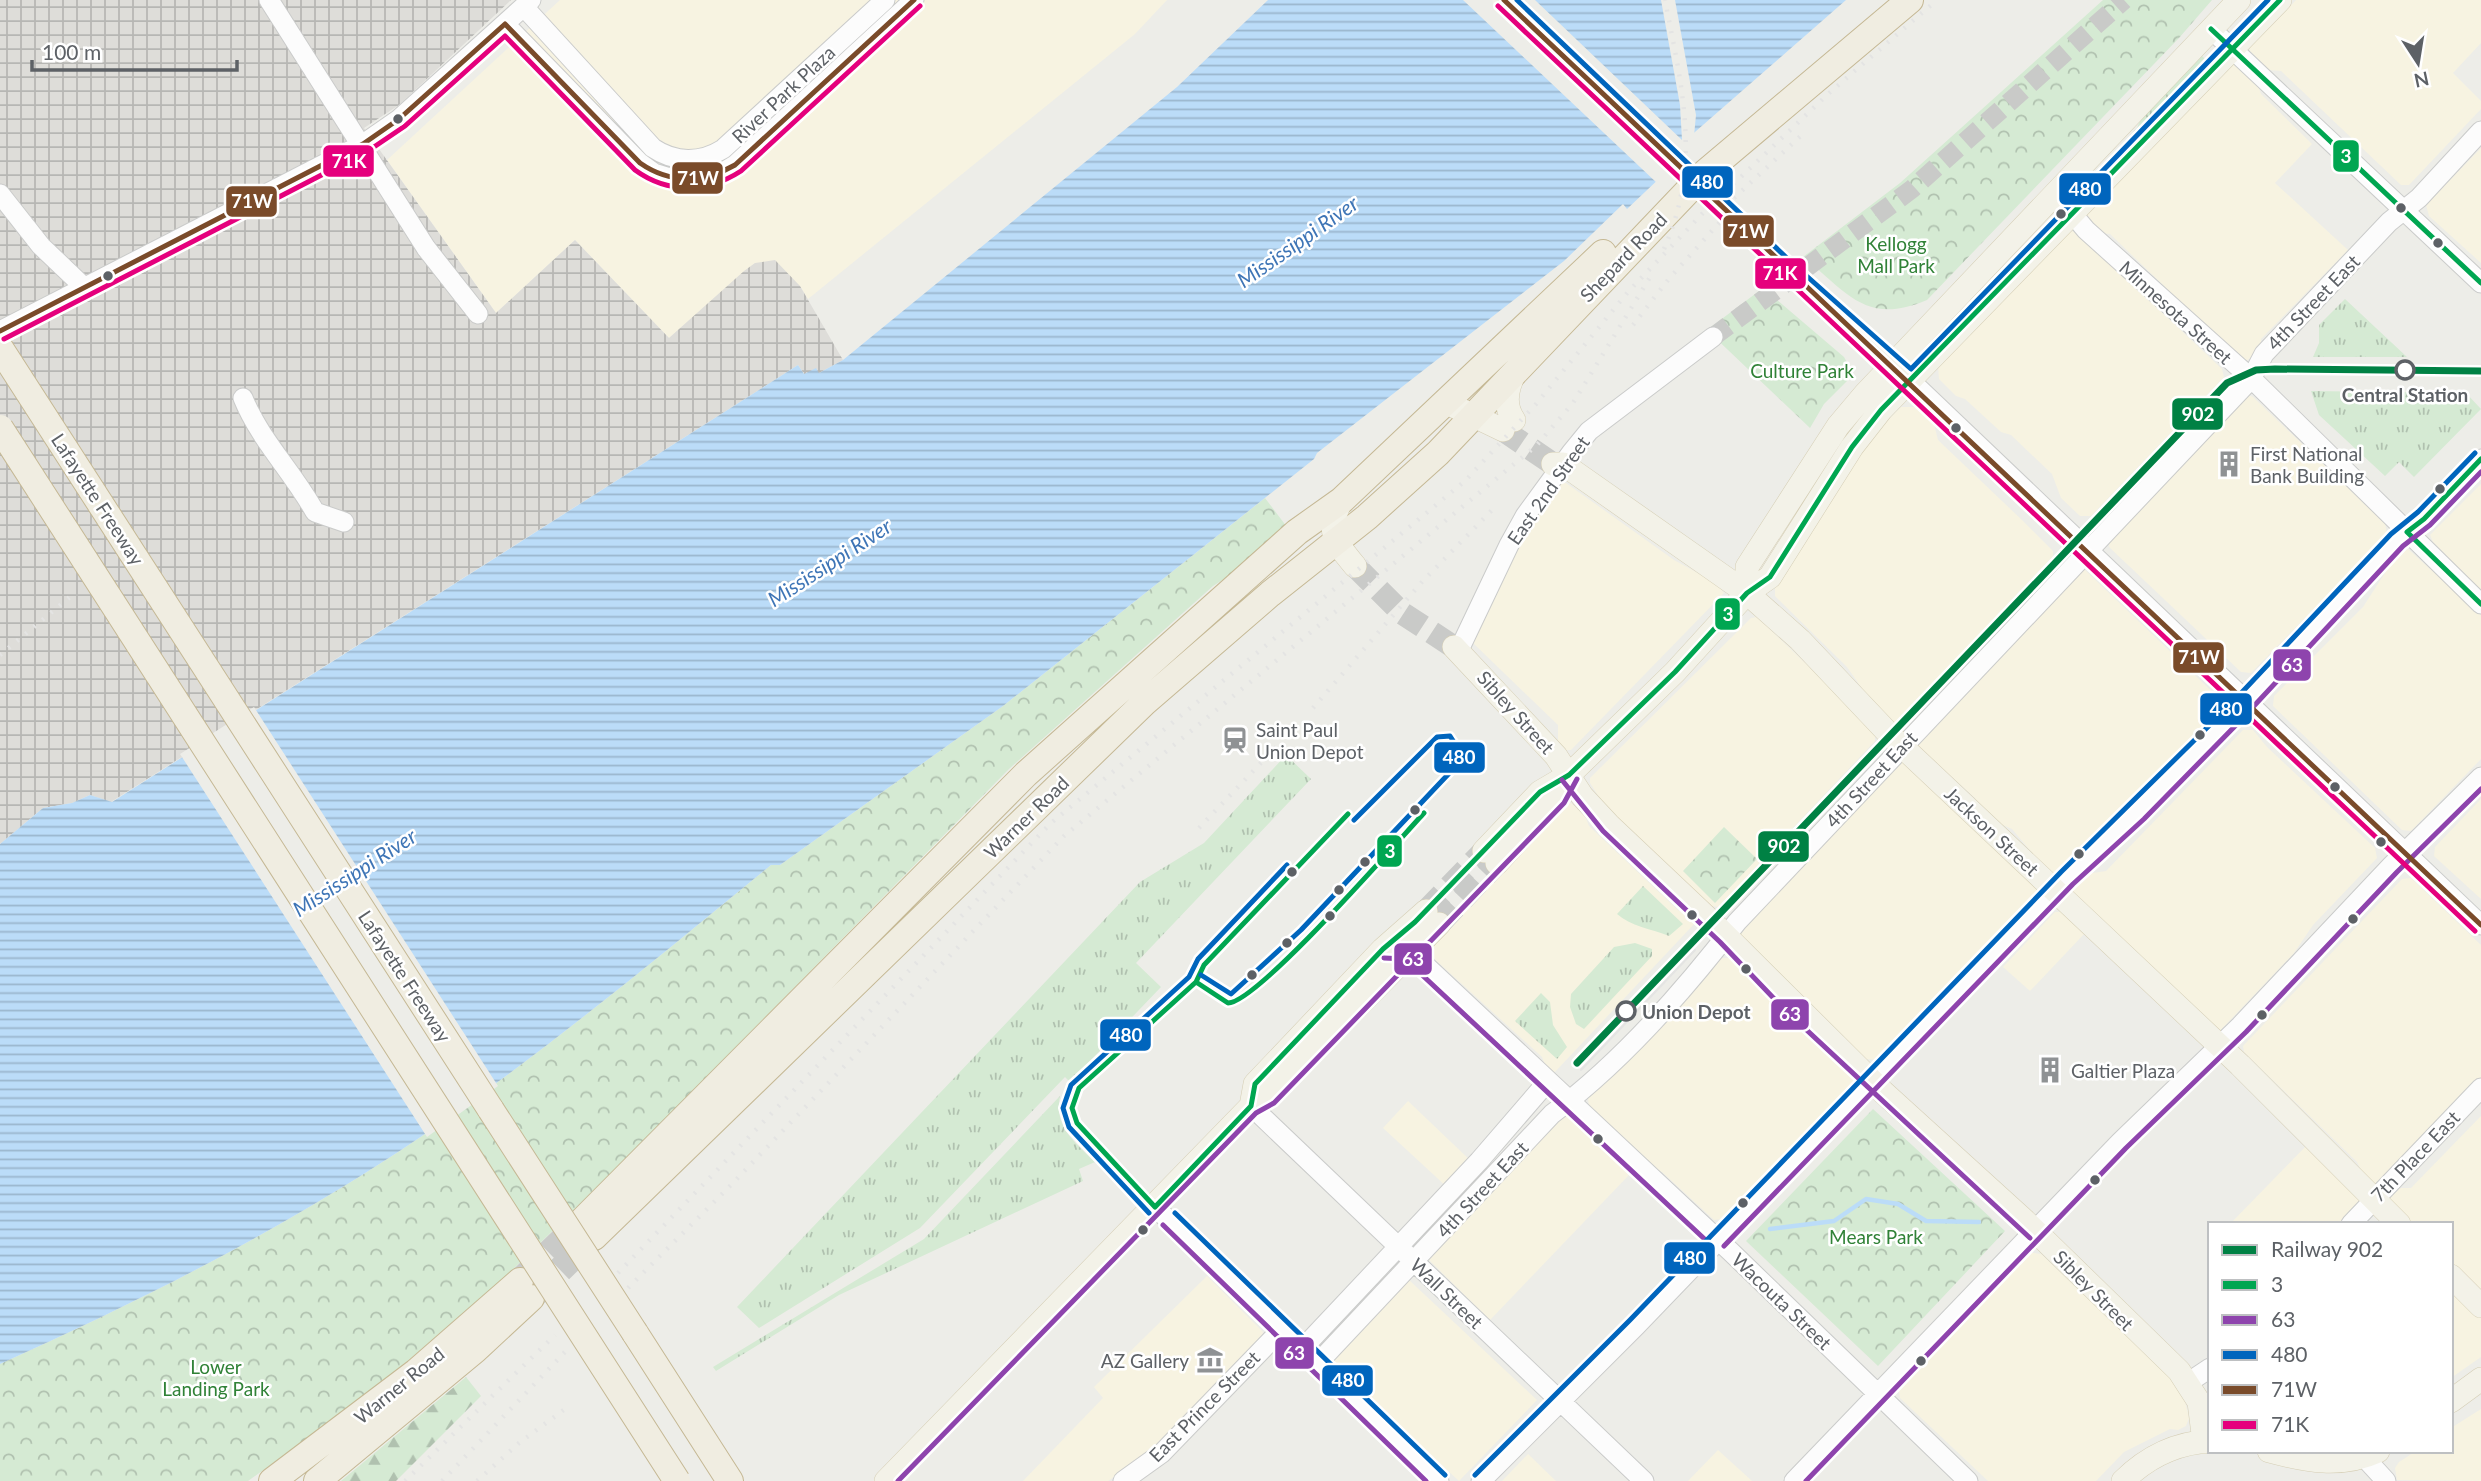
<svg xmlns="http://www.w3.org/2000/svg" width="2481" height="1481" font-family="Lato,sans-serif">
<defs>
<pattern id="industrial-grid" width="8" height="8" patternUnits="userSpaceOnUse" patternTransform="scale(1.75)"><rect width="8" height="8" fill="#deddd9"/><path d="M0 4h8M4 0v8" fill="none" stroke="#b7b7b4"/></pattern>
<pattern id="grass-tufts" width="24" height="20" patternUnits="userSpaceOnUse" patternTransform="scale(1.75)"><rect width="24" height="20" fill="#d5ead3"/><path d="M3 7l-1-3M5 7V3M7 7l1-3M15 17l-1-3M17 17v-4M19 17l1-3" fill="none" stroke="#b0c1af"/></pattern>
<pattern id="forest-firs" width="22" height="20" patternUnits="userSpaceOnUse" patternTransform="scale(1.75)"><rect width="22" height="20" fill="#d5ead3"/><path d="M5 1l3.5 6h-7zM16 11l3.5 6h-7z" fill="#b0c1af"/></pattern>
<pattern id="park-crowns" width="20" height="18" patternUnits="userSpaceOnUse" patternTransform="scale(1.75)"><rect width="20" height="18" fill="#d5ead3"/><path d="M2 6a3 3 0 1 1 6 0M12 15a3 3 0 1 1 6 0" fill="none" stroke="#b0c1af"/></pattern>
<pattern id="water-rules" width="6" height="5" patternUnits="userSpaceOnUse" patternTransform="scale(1.75)"><rect width="6" height="5" fill="#bbdcf8"/><path d="M0 2.5h6" fill="none" stroke="#9bb6cd"/></pattern>
</defs>
<rect width="100%" height="100%" fill="#edede8"/>
<path fill="#f7f3e1" d="M560 0H1167L1135 34 808 299 800 286 755 263 669 338 575 240 496 313 387 160Z
M2296 0H2481V43L2453 73 2481 101V109L2409 185H2401L2281 71 2269 70 2250 51 2249 39 2260 28 2277 20Z
M2236 60 2256 80 2261 94 2312 144 2275 183 2348 250 2261 339V346L2248 360H2241L2110 234 2101 233 2084 218Z
M2481 148V263L2429 216 2426 205Z
M2076 231 2222 369 2224 377 2091 516H2080L2061 498 2052 474 2011 435 2001 432 1965 399 1956 396 1939 379 1938 366 2064 232Z
M2246 394 2253 397 2385 523 2387 534 2251 673 2241 672 2109 547 2110 538Z
M1901 407H1914L1933 420 1938 440 2023 521 2053 551V556L1894 724 1875 707 1847 667 1775 596V588L1866 442Z
M1566 483 1674 560 1716 583 1724 593 1571 750H1566L1558 743V725L1473 643 1471 638 1531 517 1556 484Z
M2481 484V591L2433 542 2430 535Z
M2408 549 2481 615V759L2411 831 2402 830 2273 706 2274 696 2363 607 2394 559Z
M2085 570 2225 704 2224 713 2153 788 2055 874H2050L2012 829 1993 821 1978 807 1975 798 1917 745 2077 571Z
M1757 617 1875 730V741L1718 907 1711 906 1611 816 1590 783V778L1751 618Z
M2243 730H2253L2267 747 2375 848 2377 858 2313 925 2294 953 2216 1035 2069 893 2086 874 2106 871Z
M1899 758 2039 887V893L1877 1060 1866 1059 1738 933Z
M2481 799V899L2434 856 2435 847Z
M1566 803H1571L1585 816 1589 826 1679 911H1687L1696 922 1554 1073 1545 1065 1542 1057 1430 955 1429 945Z
M2411 878 2481 945V1081L2378 1186 2373 1185 2366 1180 2357 1162 2244 1052 2243 1046 2402 879Z
M2055 912H2063L2085 933 2030 991 2003 967Z
M1721 958H1729L1842 1065 1853 1072V1084L1722 1219 1714 1220 1662 1172 1649 1167 1589 1107 1588 1098Z
M1408 1101 1472 1162 1448 1188 1383 1128Z
M1567 1115 1629 1175 1490 1320 1427 1258 1557 1117Z
M2481 1116V1294L2451 1263V1224H2413L2389 1198 2401 1188H2411Z
M2308 1144 2362 1200 2344 1224H2230Z
M2027 1252 2041 1254 2172 1378 2184 1397 2189 1418 2186 1426 2178 1430 2170 1429 2124 1452 2096 1481H1988L1900 1398 1898 1385Z
M1207 1276 1263 1332 1261 1341 1155 1450 1108 1481H1023L1103 1398 1094 1387Z
M1409 1280 1537 1400 1459 1481 1331 1363Z
M2451 1293 2481 1317V1357L2451 1378Z
M2481 1409V1481L2397 1480 2395 1468 2399 1462 2416 1451H2451V1428Z
M1718 1450 1752 1481H1688Z
M1528 1454 1556 1481H1502Z"/>
<path fill="url(#industrial-grid)" d="M0 0H511L399 105 364 128 496 313 575 240 669 338 744 271 755 263 775 260 800 286 843 360 819 373 804 374 798 365 111 802 90 795 72 803 43 808 0 844Z"/>
<path fill="url(#grass-tufts)" d="M2199 53 2207 61 2084 189 2082 186 2137 128 2144 111Z
M2345 299 2407 357H2313L2319 343V325Z
M2311 391 2466 393 2481 409 2414 477 2399 462 2385 476 2319 415Z
M1286 755 1311 779 1136 963 1161 987 1070 1082 1065 1077 920 1228 759 1328 737 1307 1140 882 1204 843Z
M1643 886 1683 924 1669 936C1652 929 1630 926 1617 914Z
M1635 943 1652 949V956L1584 1029 1576 1024 1570 1007 1571 994 1614 947Z
M1541 993 1550 1002 1553 1025 1567 1047 1557 1059 1515 1021Z
M1060 1096C1054 1127 1074 1141 1095 1162L1079 1169 1083 1181 839 1295 716 1371 713 1367 924 1239Z"/>
<path fill="url(#forest-firs)" d="M466 1377 481 1396 396 1481H341Z"/>
<path fill="url(#park-crowns)" d="M2103 0H2212L2179 38 1927 300C1866 326 1848 293 1803 257L1900 183Z
M1763 288 1844 357 1849 366V379L1824 404 1810 428 1707 330Z
M1265 498 1287 527 1254 560 1213 586 1009 769 604 1181 506 1276 390 1376 315 1433 248 1481H0V1364C145 1299 287 1227 419 1138 542 1054 656 959 771 865H780L1003 706Z
M1724 827 1757 859 1715 903 1683 871Z
M1873 1109 2005 1231 1878 1366 1746 1241Z"/>
<path fill="url(#water-rules)" d="M1268 0H1846L1656 166 1664 174 1627 209 1623 204 1564 261 1317 453 1314 459 1003 706 780 865H771C656 959 542 1054 419 1138 287 1227 145 1299 0 1364V844L43 808 72 803 90 795 112 802 798 365 804 374 816 368 819 373 843 360 1177 87Z"/>
<path fill="#edede8" d="M1463 0H1535L1682 140 1680 105 1661 0H1675L1696 115 1694 136 1661 166 1667 176 1658 184Z
M254 707 498 1086 427 1137 180 754Z"/>
<g fill="none" stroke-linecap="round" stroke-linejoin="round">
<path stroke="#bbdcf8" stroke-width="4.5" d="M1770 1229 1834 1221 1866 1199 1898 1204 1926 1221 1979 1222"/>
<path stroke="#c9cac8" stroke-width="19" stroke-dasharray="19 10" stroke-linecap="butt" d="M1713 337 1912 189 2124 0"/>
<path stroke="#c9cac8" stroke-width="23" stroke-dasharray="23 11" stroke-linecap="butt" d="M1503 430 1553 464
M1355 566 1402 613 1454 647
M1426 911 1484 851
M1439 924 1497 863"/>
<path stroke="#c9cac8" stroke-width="26" stroke-dasharray="26 13" stroke-linecap="butt" d="M521 1280 583 1220
M532 1297 594 1237"/>
<g stroke="#cacbca" stroke-width="21">
<path id="minor" d="M269 0 426 248 478 314
M524 7 653 148C675 163 701 163 723 149L885 0
M505 24 640 163 654 173 670 178 703 179 720 174 735 165 914 0
M2211 29 2481 283
M2055 193 2086 230 2253 380 2481 604
M0 194 41 246 86 289
M0 331 363 144 399 119 531 0
M1911 381 2481 925
M243 398C260 440 293 472 315 512L344 522
M1459 650 1509 545 1525 516 1571 453 1589 431 1713 337
M1398 947 1410 951 1730 1251 1968 1481
M1251 1106 1644 1481
M1155 1207 1439 1481
M2351 1224 2481 1088
M1303 1348 1479 1161 1548 1081
M1317 1364 1552 1114C1622 1062 1684 991 1737 922L2251 379 2264 354 2389 222 2419 198 2481 131
M2189 1382 2210 1368
M2364 1457 2386 1481
M1123 1481 1162 1453 1283 1328
M1481 1481 1636 1326 2067 878C2182 771 2290 656 2397 540L2424 519 2481 459
M1794 1481 2120 1142 2240 1026 2391 866 2481 777"/>
</g>
<g stroke="#d5ceb5" stroke-width="24">
<path id="major" d="M1786 269 1901 372
M1447 403 1503 430
M1514 420C1503 405 1507 387 1516 371
M1553 464H1563L1747 593 1800 640 1890 735 2240 1065 2399 1224
M1342 500C1325 530 1334 541 1355 566
M1747 593V567L1838 426 1865 394 2239 0
M1454 647 1556 756 1582 796 1609 825 1717 927 1883 1092 2025 1221 2179 1371 2199 1402 2204 1442
M1484 851 1540 792 1569 775 1675 672 1747 593 1770 577 1852 447 1881 410 2280 0
M1497 863 1558 797 1569 775
M1251 1106 1255 1084 1383 949 1426 911
M2451 1276 2481 1306
M2451 1401 2481 1379
M2269 1451C2306 1461 2341 1468 2378 1451
M886 1481 1251 1106 1268 1097 1439 924
M2123 1481C2147 1457 2176 1443 2210 1441"/>
</g>
<g stroke="#c5b894" stroke-width="28">
<path id="highway" d="M0 348 491 1110
M583 1220 1026 774 1297 532 1342 500 1603 253
M594 1237 1144 703 1270 594 1367 517 1438 453 1706 172 1910 0
M635 1333 730 1481
M272 1481 416 1372 520 1281
M317 1481 475 1350 531 1298"/>
</g>
<use href="#minor" stroke="#fcfcfc" stroke-width="19"/>
<use href="#major" stroke="#f3f2e8" stroke-width="23"/>
<use href="#highway" stroke="#f0ede1" stroke-width="26"/>
<path stroke="#e4e4e3" stroke-width="2" d="M1581 1070 1695 950"/>
<path stroke="#e4e4e3" stroke-width="4.5" stroke-dasharray="2 9" stroke-linecap="butt" d="M1718 213 1806 131
M1664 249C1702 163 1682 88 1665 0
M1633 325 1668 280 1728 213
M0 655 76 592
M1313 708 1421 583 1494 508
M1199 828 1277 746
M618 1273 1051 823 1465 481 1536 404 1628 292 1702 214 1828 94 1937 0
M628 1288 732 1184 1064 836 1536 446 1573 403 1652 274
M405 1481 555 1335
M442 1481 565 1352
M477 1481 519 1443 565 1409"/>
<g stroke="#d5ceb5" stroke-width="24" stroke-linecap="butt">
<path id="major-bridge" d="M1504 0 1786 269"/>
</g>
<g stroke="#c5b894" stroke-width="28" stroke-linecap="butt">
<path id="highway-bridge" d="M0 428 677 1481
M491 1110 635 1333"/>
</g>
<use href="#major-bridge" stroke="#f3f2e8" stroke-width="23"/>
<use href="#highway-bridge" stroke="#f0ede1" stroke-width="26"/>
<g stroke="#fff" stroke-width="10">
<path id="bus-1" d="M2211 29 2481 283
M2407 532 2424 519 2481 459
M2407 532 2481 604
M1196 982 1228 1003C1257 1003 1397 842 1424 813
M1155 1207 1251 1106 1255 1084 1383 949 1415 922 1540 792 1569 775 1675 672 1747 593 1770 577 1852 447 1881 410 2280 0
M1155 1207 1077 1123 1072 1108 1079 1088 1196 982 1204 965 1348 814"/>
</g>
<g stroke="#fff" stroke-width="10">
<path id="bus-2" d="M1562 780 1603 831 1720 942 1783 1008 2030 1238
M1384 958 1405 959 1712 1246
M1163 1225 1426 1481
M1724 1246 2073 884 2144 819 2239 722 2403 546 2430 525 2481 472
M898 1481 1256 1113 1274 1103 1564 803 1577 779
M1806 1481 2126 1148 2246 1032 2397 872 2481 789"/>
</g>
<g stroke="#fff" stroke-width="10">
<path id="bus-3" d="M1517 0 1792 263 1911 369 2268 0
M1201 975 1231 994 1301 930 1456 766 1461 753 1450 736 1437 737 1354 820
M1149 1213 1069 1127 1063 1108 1071 1085 1189 977 1198 959 1287 865
M1175 1213 1445 1475
M1475 1475 1630 1320 2061 872 2229 706 2391 534 2418 512 2475 453"/>
</g>
<g stroke="#fff" stroke-width="10">
<path id="bus-4" d="M1504 0 2481 925
M0 331 363 144 399 119 505 24 640 163C670 184 704 183 735 165L914 0"/>
</g>
<g stroke="#fff" stroke-width="10">
<path id="bus-5" d="M1498 6 2475 931
M4 339 368 151 405 126 505 36 635 170C668 194 707 193 741 171L920 6"/>
</g>
<use href="#bus-1" stroke="#00a651" stroke-width="5"/>
<use href="#bus-2" stroke="#8e44ad" stroke-width="5"/>
<use href="#bus-3" stroke="#0065bd" stroke-width="5"/>
<use href="#bus-4" stroke="#7a4b2a" stroke-width="5"/>
<use href="#bus-5" stroke="#e5007d" stroke-width="5"/>
<g stroke="#fff" stroke-width="12">
<path id="rail-1" d="M1577 1063 2227 383 2256 370 2275 369 2481 371"/>
</g>
<use href="#rail-1" stroke="#008144" stroke-width="7"/>
</g>
<defs>
<g id="building-bare" transform="scale(2.1)"><path d="M-4-6H4V6H1V3H-1V6H-4ZM-2.5-4.3h1.7v1.8h-1.7ZM.8-4.3h1.7v1.8H.8ZM-2.5-1h1.7V.8h-1.7ZM.8-1h1.7V.8H.8Z" fill="#8f9294" stroke="#fff" stroke-width="2.5" paint-order="stroke"/></g>
<g id="station-bare" transform="scale(2.1)"><path d="M-3-6H3Q5-6 5-4V2Q5 4 3 4L4.5 6H3L1.5 4h-3L-3 6H-4.5L-3 4Q-5 4-5 2V-4Q-5-6-3-6ZM-3.5-4v3h7v-3ZM-3.5 1v1.5H-2V1ZM2 1v1.5H3.5V1Z" fill="#8f9294" stroke="#fff" stroke-width="2.5" paint-order="stroke"/></g>
<g id="museum-bare" transform="scale(2.1)"><path d="M0-6L6-3V-2H-6V-3ZM-5-1h2V3h-2ZM-1-1h2V3h-2ZM3-1h2V3H3ZM-6 4H6V6H-6Z" fill="#8f9294" stroke="#fff" stroke-width="2.5" paint-order="stroke"/></g>
</defs>
<g fill-rule="evenodd">
<use href="#building-bare" x="2229" y="464"/>
<use href="#station-bare" x="1235" y="740"/>
<use href="#building-bare" x="2050" y="1070"/>
<use href="#museum-bare" x="1210" y="1360"/>
</g>
<g fill="#5d6166" stroke="#fff" stroke-width="2.5">
<circle cx="398" cy="119" r="6"/>
<circle cx="2401" cy="208" r="6"/>
<circle cx="2061" cy="214" r="6"/>
<circle cx="2438" cy="243" r="6"/>
<circle cx="108" cy="276" r="6"/>
<circle cx="1956" cy="428" r="6"/>
<circle cx="2440" cy="489" r="6"/>
<circle cx="2200" cy="735" r="6"/>
<circle cx="2335" cy="787" r="6"/>
<circle cx="1415" cy="810" r="6"/>
<circle cx="2381" cy="842" r="6"/>
<circle cx="2079" cy="854" r="6"/>
<circle cx="1365" cy="862" r="6"/>
<circle cx="1292" cy="872" r="6"/>
<circle cx="1339" cy="890" r="6"/>
<circle cx="1692" cy="915" r="6"/>
<circle cx="1330" cy="916" r="6"/>
<circle cx="2353" cy="919" r="6"/>
<circle cx="1287" cy="943" r="6"/>
<circle cx="1746" cy="969" r="6"/>
<circle cx="1252" cy="975" r="6"/>
<circle cx="2262" cy="1015" r="6"/>
<circle cx="1598" cy="1139" r="6"/>
<circle cx="2095" cy="1180" r="6"/>
<circle cx="1743" cy="1203" r="6"/>
<circle cx="1143" cy="1230" r="6"/>
<circle cx="1921" cy="1361" r="6"/>
</g>
<g fill="#fff" stroke="#5d6166" stroke-width="3.5">
<circle cx="2405" cy="370" r="9"/>
<circle cx="1626" cy="1011" r="9"/>
</g>
<g text-anchor="middle" dominant-baseline="central" stroke-width="5" stroke-linejoin="round" paint-order="stroke">
<g font-size="19" fill="#5d6166" stroke="#fff">
<text transform="translate(783 94) rotate(-43)">River Park Plaza</text>
<text transform="translate(1623 257) rotate(-46)">Shepard Road</text>
<text transform="translate(2313 302) rotate(-46)">4th Street East</text>
<text transform="translate(2176 312) rotate(42)">Minnesota Street</text>
<text transform="translate(1548 490) rotate(-55)">East 2nd Street</text>
<text transform="translate(98 499) rotate(57)">Lafayette Freeway</text>
<text transform="translate(1516 712) rotate(48)">Sibley Street</text>
<text transform="translate(1871 779) rotate(-47)">4th Street East</text>
<text transform="translate(1026 817) rotate(-44)">Warner Road</text>
<text transform="translate(1992 831) rotate(43)">Jackson Street</text>
<text transform="translate(405 976) rotate(57)">Lafayette Freeway</text>
<text transform="translate(2415 1156) rotate(-46)">7th Place East</text>
<text transform="translate(1482 1189) rotate(-47)">4th Street East</text>
<text transform="translate(2094 1290) rotate(45)">Sibley Street</text>
<text transform="translate(1447 1293) rotate(44)">Wall Street</text>
<text transform="translate(1782 1301) rotate(44)">Wacouta Street</text>
<text transform="translate(399 1385) rotate(-39)">Warner Road</text>
<text transform="translate(1204 1406) rotate(-45)">East Prince Street</text>
</g>
<g font-size="19" fill="#308237" stroke="#fff">
<text x="1896" y="243">Kellogg<tspan x="1896" dy="22">Mall Park</tspan></text>
<text x="1802" y="370">Culture Park</text>
<text x="1876" y="1236">Mears Park</text>
<text x="216" y="1366">Lower<tspan x="216" dy="22">Landing Park</tspan></text>
</g>
<g font-size="19" font-weight="bold" fill="#5d6166" stroke="#fff">
<text x="2405" y="394">Central Station</text>
<text x="1642" y="1011" text-anchor="start">Union Depot</text>
</g>
<g font-size="19" fill="#5d6166" stroke="#fff" text-anchor="start">
<text x="2250" y="453">First National<tspan x="2250" dy="22">Bank Building</tspan></text>
<text x="1256" y="729">Saint Paul<tspan x="1256" dy="22">Union Depot</tspan></text>
<text x="2071" y="1070">Galtier Plaza</text>
<text x="1189" y="1360" text-anchor="end">AZ Gallery</text>
</g>
<g font-size="21" font-style="italic" fill="#3e75b6" stroke="#fff">
<text transform="translate(1297 241) rotate(-35)">Mississippi River</text>
<text transform="translate(829 562) rotate(-33)">Mississippi River</text>
<text transform="translate(354 872) rotate(-33)">Mississippi River</text>
</g>
</g>
<g stroke="#fff" stroke-width="2.5">
<rect x="2332" y="139" width="28" height="34" rx="7" fill="#00a651"/>
<rect x="322" y="144" width="53" height="34" rx="7" fill="#e5007d"/>
<rect x="671" y="161" width="53" height="34" rx="7" fill="#7a4b2a"/>
<rect x="1681" y="165" width="53" height="34" rx="7" fill="#0065bd"/>
<rect x="2058" y="172" width="54" height="34" rx="7" fill="#0065bd"/>
<rect x="225" y="185" width="53" height="33" rx="7" fill="#7a4b2a"/>
<rect x="1722" y="214" width="53" height="34" rx="7" fill="#7a4b2a"/>
<rect x="1754" y="257" width="53" height="33" rx="7" fill="#e5007d"/>
<rect x="2171" y="397" width="53" height="34" rx="7" fill="#008144"/>
<rect x="1714" y="597" width="27" height="34" rx="7" fill="#00a651"/>
<rect x="2172" y="641" width="53" height="33" rx="7" fill="#7a4b2a"/>
<rect x="2272" y="648" width="40" height="34" rx="7" fill="#8e44ad"/>
<rect x="2199" y="692" width="54" height="34" rx="7" fill="#0065bd"/>
<rect x="1433" y="741" width="53" height="33" rx="7" fill="#0065bd"/>
<rect x="1757" y="830" width="53" height="33" rx="7" fill="#008144"/>
<rect x="1376" y="834" width="27" height="34" rx="7" fill="#00a651"/>
<rect x="1393" y="942" width="40" height="34" rx="7" fill="#8e44ad"/>
<rect x="1770" y="998" width="40" height="33" rx="7" fill="#8e44ad"/>
<rect x="1099" y="1018" width="53" height="34" rx="7" fill="#0065bd"/>
<rect x="1663" y="1241" width="53" height="34" rx="7" fill="#0065bd"/>
<rect x="1274" y="1336" width="41" height="34" rx="7" fill="#8e44ad"/>
<rect x="1321" y="1364" width="53" height="33" rx="7" fill="#0065bd"/>
</g>
<g font-size="19" text-anchor="middle" font-weight="bold" fill="#fff">
<text x="2346" y="163">3</text>
<text x="349" y="168">71K</text>
<text x="698" y="185">71W</text>
<text x="1707" y="189">480</text>
<text x="2085" y="196">480</text>
<text x="252" y="208">71W</text>
<text x="1748" y="238">71W</text>
<text x="1780" y="280">71K</text>
<text x="2198" y="421">902</text>
<text x="1728" y="621">3</text>
<text x="2199" y="664">71W</text>
<text x="2292" y="672">63</text>
<text x="2226" y="716">480</text>
<text x="1459" y="764">480</text>
<text x="1784" y="853">902</text>
<text x="1390" y="858">3</text>
<text x="1413" y="966">63</text>
<text x="1790" y="1021">63</text>
<text x="1126" y="1042">480</text>
<text x="1690" y="1265">480</text>
<text x="1294" y="1360">63</text>
<text x="1348" y="1387">480</text>
</g>
<rect x="2208" y="1222" width="245" height="231" fill="#ffffff" stroke="#bec0c2" stroke-width="2"/>
<rect x="2222" y="1245" width="35" height="10" fill="#008144" stroke="#bec0c2" stroke-width="2"/>
<text x="2271" y="1257" font-size="21" fill="#5d6166">Railway 902</text>
<rect x="2222" y="1280" width="35" height="10" fill="#00a651" stroke="#bec0c2" stroke-width="2"/>
<text x="2271" y="1292" font-size="21" fill="#5d6166">3</text>
<rect x="2222" y="1315" width="35" height="10" fill="#8e44ad" stroke="#bec0c2" stroke-width="2"/>
<text x="2271" y="1327" font-size="21" fill="#5d6166">63</text>
<rect x="2222" y="1350" width="35" height="10" fill="#0065bd" stroke="#bec0c2" stroke-width="2"/>
<text x="2271" y="1362" font-size="21" fill="#5d6166">480</text>
<rect x="2222" y="1385" width="35" height="10" fill="#7a4b2a" stroke="#bec0c2" stroke-width="2"/>
<text x="2271" y="1397" font-size="21" fill="#5d6166">71W</text>
<rect x="2222" y="1420" width="35" height="10" fill="#e5007d" stroke="#bec0c2" stroke-width="2"/>
<text x="2271" y="1432" font-size="21" fill="#5d6166">71K</text>
<g transform="translate(2418 63) rotate(168)" stroke="#ffffff" stroke-width="5" paint-order="stroke">
<path d="M0-5L12 26L0 18L-12 26Z" fill="#5d6166"/>
<text y="-10" font-size="19" font-weight="bold" text-anchor="middle" fill="#5d6166">N</text>
</g>
<path d="M32 60v10h205v-10" fill="none" stroke="#5d6166" stroke-width="3.5"/>
<text x="42" y="60" font-size="21" fill="#5d6166" stroke="#ffffff" stroke-width="5" paint-order="stroke">100 m</text>
</svg>
